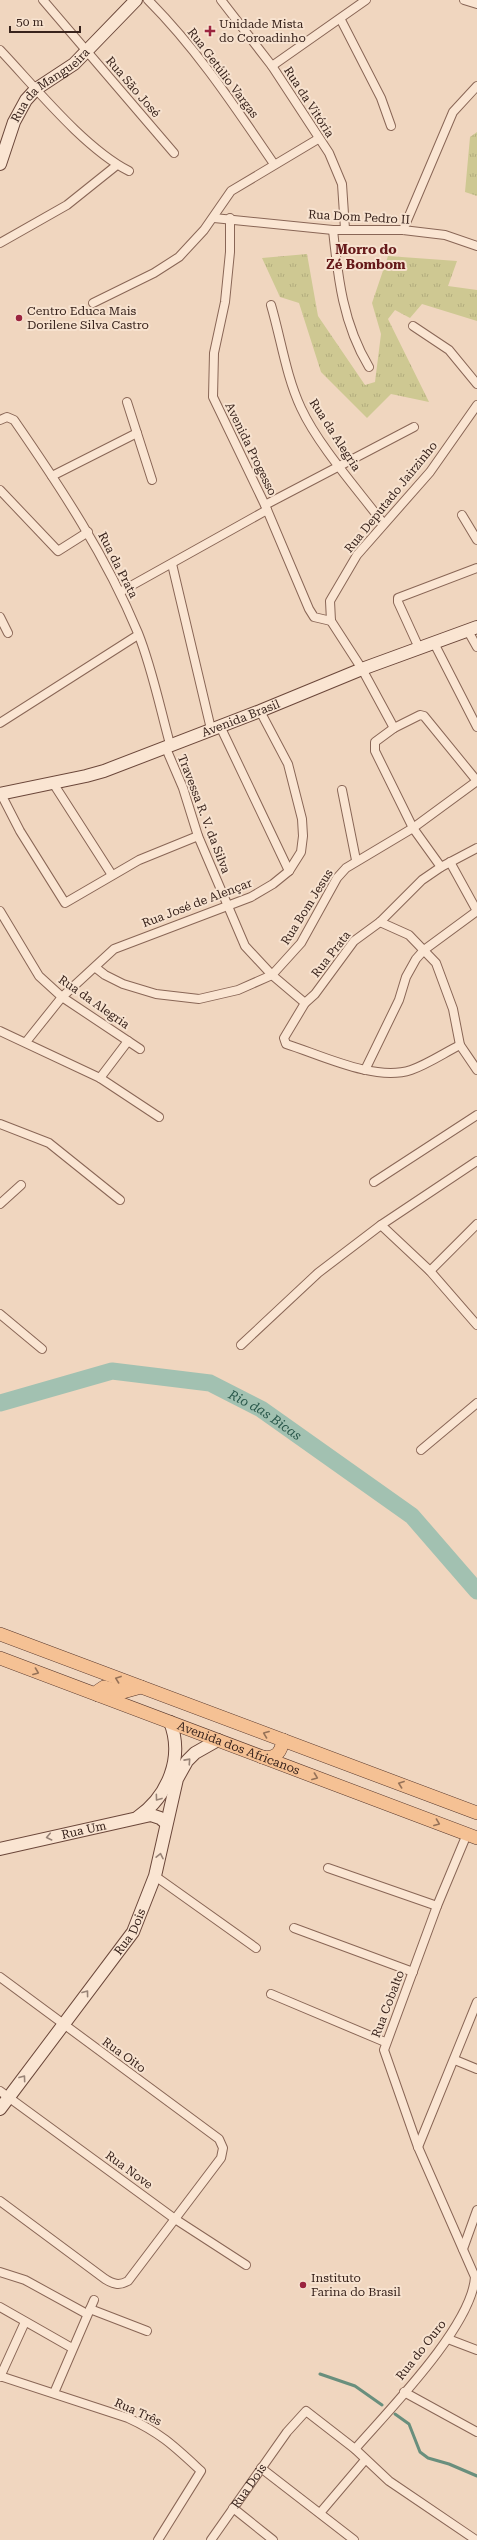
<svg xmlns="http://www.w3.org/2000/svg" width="477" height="2540" font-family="'Roboto Serif',serif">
<defs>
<pattern id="grass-tufts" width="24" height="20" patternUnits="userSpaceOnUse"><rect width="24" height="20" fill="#cec892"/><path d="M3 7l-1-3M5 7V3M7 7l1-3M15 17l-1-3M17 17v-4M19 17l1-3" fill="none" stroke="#b2ac7d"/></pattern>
</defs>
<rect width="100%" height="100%" fill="#f0d6bf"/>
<path fill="url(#grass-tufts)" d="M477 132V196L465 192 470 137Z
M307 254 318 316 365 385 375 382 381 334 372 303 388 256 457 261 448 286 477 290V321L422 304 410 318 395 310 388 319 429 402 391 394 367 418 321 372 299 303 280 297 262 258Z"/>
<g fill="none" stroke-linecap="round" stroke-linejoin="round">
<path stroke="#698f7d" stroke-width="3" d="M320 2374 355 2386 382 2405
M395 2414 409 2424 420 2452 428 2458 449 2464 477 2476"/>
<path stroke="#a2c1b1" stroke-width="17" id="s1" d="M0 1403 112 1371 210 1383 261 1409 412 1516 477 1591"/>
<g stroke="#896656" stroke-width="10">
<g id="street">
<path d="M43 0 174 153"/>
<path d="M148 0C197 49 235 107 274 164"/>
<path d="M221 0 272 66 329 153 342 184 345 229"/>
<path d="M464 0 477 4"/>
<path d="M341 20 381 98 391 126"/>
<path d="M0 50C36 88 84 148 129 171"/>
<path d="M272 66 366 0"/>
<path d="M214 218 333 230H403L445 235 477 246"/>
<path d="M230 218V252L225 302 214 353 213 397 265 505 309 609 314 617 331 621"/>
<path d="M333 230C338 278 343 324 369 367"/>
<path d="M403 230 453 112 477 86"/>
<path d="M0 243 67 205 117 165"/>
<path d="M93 303 154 273 179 257 204 230 231 191 318 139"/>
<path d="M271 305C281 339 286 376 301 408 318 445 358 490 383 523"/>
<path d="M413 326 449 350 477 384"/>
<path d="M127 402 152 480"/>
<path d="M0 420 7 417 14 420C61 488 106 556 138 633 152 668 160 708 170 744"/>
<path d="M52 476 137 433"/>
<path d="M0 490 58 551 88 532"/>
<path d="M265 505 414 427"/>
<path d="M462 515 477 540"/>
<path d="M172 564 211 729"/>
<path d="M120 592 267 510"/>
<path d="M0 617 8 633"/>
<path d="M468 631 477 647"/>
<path d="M434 643 477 727"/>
<path d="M419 648 398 602V598L477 568"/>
<path d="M0 723 138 635"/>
<path d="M220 726 289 871"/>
<path d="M394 728 362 669 331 621 330 601 357 555 430 472 477 405"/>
<path d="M165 746 183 788 198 836 245 946 272 975 305 1003"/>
<path d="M53 783 112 875"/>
<path d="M342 790 356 860"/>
<path d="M1 794 20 831 65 903 139 860 198 836"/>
<path d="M441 867 413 828 375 751V742L394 728 420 715 424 716 477 781"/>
<path d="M0 911 39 976 62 997 140 1049"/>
<path d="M380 922 409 935 436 963 453 1009 460 1045 477 1070"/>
<path d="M96 968 105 975 123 984 156 994 199 999 238 990 272 975 301 943 337 878 346 868 413 828 477 781"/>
<path d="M0 1031 100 1078 159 1117"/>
<path d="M26 1042 62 997 114 949 251 897 273 884 289 871 301 852 303 836 302 819 288 764 260 711"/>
<path d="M460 1045C444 1053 428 1064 411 1070 375 1082 321 1055 286 1044L284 1038 305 1003 315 994 354 941 380 922 422 880 441 867 477 848"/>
<path d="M365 1070 399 1000 406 977 416 959 424 950 477 911 450 862"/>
<path d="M100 1078 128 1041"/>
<path d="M0 1124 49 1143 120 1200"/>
<path d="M374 1182 477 1115"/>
<path d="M0 1204 21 1185"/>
<path d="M381 1225 430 1271 477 1325"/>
<path d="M430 1271 477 1224"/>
<path d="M0 1314 42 1349"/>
<path d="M241 1345 318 1273 381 1225 477 1161"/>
<path d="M421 1450 477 1403"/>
<path d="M328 1868 437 1906"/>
<path d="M155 1876 256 1948"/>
<path d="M294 1928 413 1972"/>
<path d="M0 1977 219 2139 223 2148 221 2158 128 2281C119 2286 113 2284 105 2279L0 2201"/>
<path d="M271 1994 385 2042"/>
<path d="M455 2060 477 2069"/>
<path d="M0 2091 175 2219 246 2265"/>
<path d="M418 2147 477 2002"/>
<path d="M463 2249 477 2210"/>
<path d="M0 2272 25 2280 87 2314"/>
<path d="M0 2307 72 2348"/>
<path d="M90 2309 147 2331"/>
<path d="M448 2339 477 2350"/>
<path d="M0 2376 128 2418C161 2433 175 2447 201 2471L158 2540"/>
<path d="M0 2377 25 2322"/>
<path d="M404 2392 477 2432"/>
<path d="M54 2393 94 2300"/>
<path d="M355 2449C389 2410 472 2326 475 2277L418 2147 384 2050 437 1906 467 1834"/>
<path d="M261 2468 354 2540"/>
<path d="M233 2508 273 2540"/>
<path d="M320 2513 365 2460"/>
<path id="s2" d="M211 2540 287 2432 306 2411 355 2449 389 2481 476 2540"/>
</g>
</g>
<g stroke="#6b473a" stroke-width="14">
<g id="secondary">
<path id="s3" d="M0 164 14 122 26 100 36 89 74 64 136 0"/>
<path id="s4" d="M0 794 86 776 104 771 260 711 362 669 477 627"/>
<path d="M138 1817C168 1796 184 1757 170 1722"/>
<path id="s5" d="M0 1849 151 1815 160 1818 166 1823"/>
<path id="s6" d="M0 2109 133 1932 155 1876 177 1779 187 1761 195 1753 218 1740"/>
</g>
</g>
<g stroke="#56362b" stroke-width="14">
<g id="primary">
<path d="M0 1634 477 1813"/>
<path id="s7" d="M0 1658 477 1838"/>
<path d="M98 1695V1691L104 1687 123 1692 141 1687"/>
<path d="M262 1757C276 1759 281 1753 283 1740"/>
</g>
</g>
<use href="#street" stroke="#fae5d2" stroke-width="8"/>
<use href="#secondary" stroke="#fae5d2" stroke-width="12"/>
<use href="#primary" stroke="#f5c194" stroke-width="13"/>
</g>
<defs><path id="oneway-chevron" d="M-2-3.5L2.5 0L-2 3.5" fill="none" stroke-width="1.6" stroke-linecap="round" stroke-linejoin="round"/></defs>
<g stroke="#967258">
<use href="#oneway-chevron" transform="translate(36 1672) rotate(21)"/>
<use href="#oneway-chevron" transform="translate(118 1679) rotate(-160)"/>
<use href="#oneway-chevron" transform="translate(266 1734) rotate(-159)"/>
<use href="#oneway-chevron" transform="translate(315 1777) rotate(21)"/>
<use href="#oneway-chevron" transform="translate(401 1784) rotate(-160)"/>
<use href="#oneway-chevron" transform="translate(437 1823) rotate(21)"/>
</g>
<g stroke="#998477">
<use href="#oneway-chevron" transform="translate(188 1761) rotate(-48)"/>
<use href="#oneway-chevron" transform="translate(158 1798) rotate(126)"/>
<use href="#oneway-chevron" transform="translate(49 1837) rotate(167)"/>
<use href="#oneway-chevron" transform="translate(160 1856) rotate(-78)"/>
<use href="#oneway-chevron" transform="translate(86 1993) rotate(-53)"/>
<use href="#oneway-chevron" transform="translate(23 2078) rotate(-54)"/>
</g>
<g fill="#9b243f" stroke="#f7e2cf" stroke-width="1.5">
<path d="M208 25h4v4h4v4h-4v4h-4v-4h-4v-4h4z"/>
<circle cx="19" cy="318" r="4"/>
<circle cx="303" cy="2285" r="4"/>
</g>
<g text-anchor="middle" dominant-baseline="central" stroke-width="4" stroke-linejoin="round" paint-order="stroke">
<g font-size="12" fill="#38231c" stroke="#f7e2cf" text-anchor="start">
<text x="219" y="24">Unidade Mista<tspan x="219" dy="14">do Coroadinho</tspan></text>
<text x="27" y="311">Centro Educa Mais<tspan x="27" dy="14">Dorilene Silva Castro</tspan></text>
<text x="311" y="2278">Instituto<tspan x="311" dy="14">Farina do Brasil</tspan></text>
</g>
<g font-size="12" fill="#38231c" stroke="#f7e2cf">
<text transform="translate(223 73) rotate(53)">Rua Getúlio Vargas</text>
<text stroke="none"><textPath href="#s3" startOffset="97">Rua da Mangueira</textPath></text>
<text transform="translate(133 87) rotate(49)">Rua São José</text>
<text transform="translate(309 102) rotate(57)">Rua da Vitória</text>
<text transform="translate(359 217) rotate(3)">Rua Dom Pedro II</text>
<text transform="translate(335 435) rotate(57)">Rua da Alegria</text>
<text transform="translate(251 449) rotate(64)">Avenida Progesso</text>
<text transform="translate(391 497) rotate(-51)">Rua Deputado Jairzinho</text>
<text transform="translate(118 565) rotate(63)">Rua da Prata</text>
<text stroke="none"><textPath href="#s4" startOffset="253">Avenida Brasil</textPath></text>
<text transform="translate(204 814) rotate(69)">Travessa R. V. da Silva</text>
<text transform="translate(197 903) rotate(-21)">Rua José de Alençar</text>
<text transform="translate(307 907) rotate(-58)">Rua Bom Jesus</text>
<text transform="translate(331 954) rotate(-52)">Rua Prata</text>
<text transform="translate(94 1002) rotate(35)">Rua da Alegria</text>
<text stroke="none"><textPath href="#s7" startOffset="255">Avenida dos Africanos</textPath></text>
<text stroke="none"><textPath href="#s5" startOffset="86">Rua Um</textPath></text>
<text stroke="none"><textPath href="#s6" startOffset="220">Rua Dois</textPath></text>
<text transform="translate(388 2004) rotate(-69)">Rua Cobalto</text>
<text transform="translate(124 2055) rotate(36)">Rua Oito</text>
<text transform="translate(129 2170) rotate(36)">Rua Nove</text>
<text transform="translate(421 2350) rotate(-52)">Rua do Ouro</text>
<text transform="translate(138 2412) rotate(24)">Rua Três</text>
<text stroke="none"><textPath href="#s2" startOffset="66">Rua Dois</textPath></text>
</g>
<g font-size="13" font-weight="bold" fill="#66191a" stroke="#f7e2cf">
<text x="366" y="249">Morro do<tspan x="366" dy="15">Zé Bombom</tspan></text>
</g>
<g font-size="13" font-style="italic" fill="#2a584b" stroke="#f7e2cf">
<text stroke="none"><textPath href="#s1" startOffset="279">Rio das Bicas</textPath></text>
</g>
</g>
<path d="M10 26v6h70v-6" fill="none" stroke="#38231c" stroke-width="2"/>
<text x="16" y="26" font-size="12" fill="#38231c" stroke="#f7e2cf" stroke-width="3" paint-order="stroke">50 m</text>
</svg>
